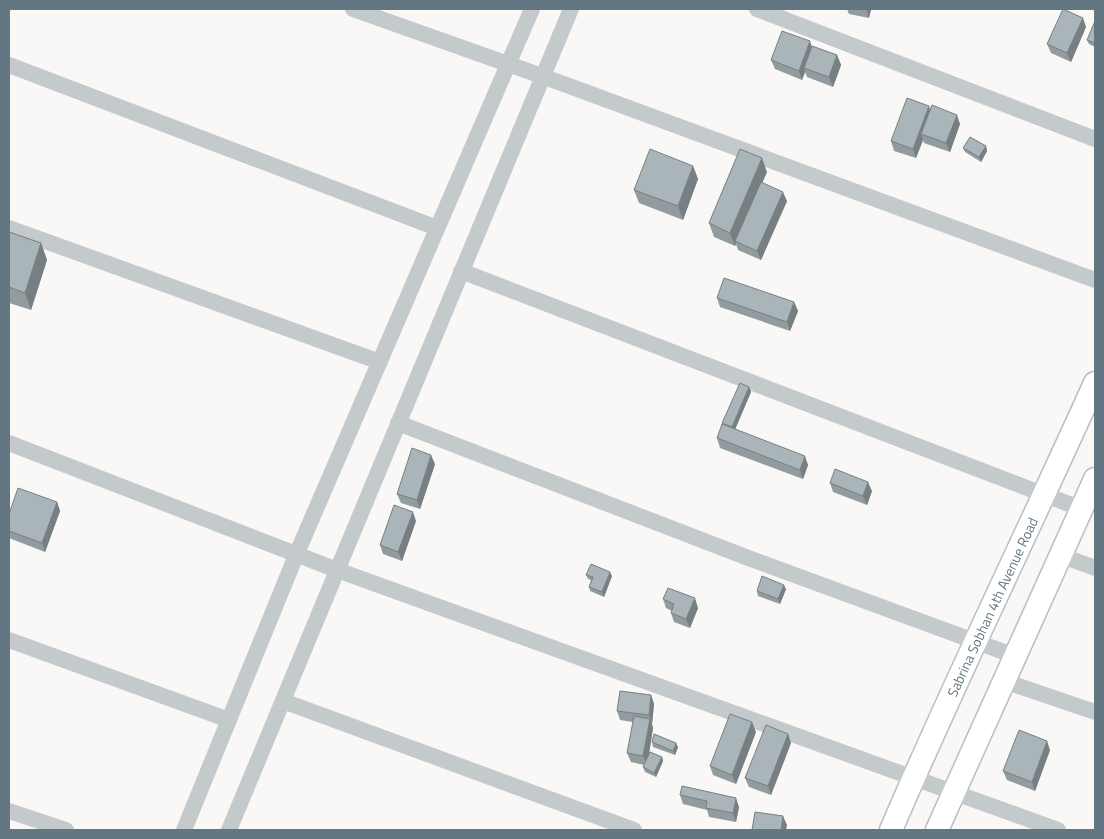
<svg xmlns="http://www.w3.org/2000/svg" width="1104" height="839" font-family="'Titillium Web',sans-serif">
<rect width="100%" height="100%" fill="#f9f8f6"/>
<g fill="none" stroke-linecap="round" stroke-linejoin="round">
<g stroke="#b8bec2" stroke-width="25">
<g id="secondary">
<path id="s1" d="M891 830C955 680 1028 532 1095 383"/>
<path d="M937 830 1095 479"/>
</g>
</g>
<path stroke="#c4c9cc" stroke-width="16" d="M353 9 542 76 1095 280
M757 9 1095 139
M9 65 437 228
M9 228 380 362
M461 271 1082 509
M398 423 751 559 1015 656
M9 443 337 570 1058 830
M1060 555 1095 568
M9 640 229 720
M1004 681 1095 712
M283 701 634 830
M9 811 66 830
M184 830 297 553 532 9
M229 830 571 9"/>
<use href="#secondary" stroke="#fff" stroke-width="22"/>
</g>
<path fill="#929c9f" d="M847 9H871L869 18 849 14Z
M1095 21V47L1089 44 1087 40Z
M1086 27 1071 62 1051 53 1047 44Z
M812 46 837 55 841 65 833 87 807 77 805 72 802 80 775 69 771 60Z
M930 109 960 124 950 152 924 143 923 140 916 158 894 151 891 141Z
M986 146 987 151 981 162 965 152 963 148Z
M693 166 698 179 683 220 639 203 634 190Z
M767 172 762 182 787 201 761 260 738 250 736 244 735 246 714 237 709 223Z
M9 232 41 243 47 260 31 310 9 303Z
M717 298 794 302 798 311 790 331 720 307Z
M749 387 751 392 735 429 808 465 803 479 720 448 717 438 723 424 722 423Z
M435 464 420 509 401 503 397 494Z
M830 483 872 491 867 505 833 492Z
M57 502 60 511 45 552 9 538V514Z
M416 521 402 561 383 554 380 545Z
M586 575 612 576 604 597 590 591 589 587 591 580 588 579Z
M786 589 780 604 758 596 757 591Z
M663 599 698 608 690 628 674 622 671 613 672 611 666 608Z
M651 695 654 704 652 724 653 728 649 755 662 757 663 761 656 777 645 772 643 767 644 765 631 762 627 753 633 722 620 720 617 711Z
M756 732 736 784 713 775 710 766Z
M788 734 791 743 771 795 749 787 745 778Z
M652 742 678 747 675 755 653 747Z
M1050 750 1035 791 1007 780 1003 771Z
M680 795 739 807 736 822 709 817 707 810 683 804Z"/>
<path fill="#777f82" d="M866 9H871L869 18Z
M1083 18 1086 27 1071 62 1067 53Z
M810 41 813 50 804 68 805 72 802 80 799 71Z
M837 55 841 65 833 87 829 77Z
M929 106 932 116 921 134 923 140 916 158 913 149Z
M957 115 960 124 950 152 946 143Z
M986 146 987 151 981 162 979 157Z
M762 158 767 172 737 242 735 241 736 244 735 246 730 233Z
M693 166 698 179 683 220 678 206Z
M783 192 787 201 761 260 757 251Z
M41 243 47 260 31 310 25 293Z
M794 302 798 311 790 331 787 322Z
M749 387 751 392 734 432 732 427Z
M431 455 435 464 420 509 417 500Z
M805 456 808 465 803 479 800 470Z
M868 482 872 491 867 505 863 496Z
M57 502 60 511 45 552 42 543Z
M413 512 416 521 402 561 398 552Z
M610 572 612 576 604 597 602 592Z
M784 585 786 589 780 604 778 599Z
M695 598 698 608 690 628 686 619Z
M651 695 654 704 652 724 649 715Z
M650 719 653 728 647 765 643 756Z
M752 722 756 732 736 784 732 775Z
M788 734 791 743 771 795 768 786Z
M1047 741 1050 750 1035 791 1032 782Z
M676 743 678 747 675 755 673 751Z
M662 757 663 761 656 777 654 773Z
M736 798 739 807 736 822 733 813Z
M783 816 787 825 786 830H781Z"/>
<path fill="#aab5b9" stroke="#777f82" d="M1063 9 1083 18 1067 53 1047 44Z
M1095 21V43L1087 40Z
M782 31 810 41 799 71 771 60Z
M812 46 837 55 829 77 804 68Z
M907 98 929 106 913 149 891 141Z
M932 105 957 115 946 143 921 134Z
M970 137 986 146 979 157 963 148Z
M650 149 693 166 678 206 634 190Z
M740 149 762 158 730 233 709 223Z
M761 182 783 192 757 251 735 241Z
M9 232 41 243 25 293 9 287Z
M724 278 794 302 787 322 717 298Z
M740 383 749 387 732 427 722 423Z
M722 424 805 456 800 470 717 438Z
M412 448 431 455 417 500 397 494Z
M835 469 868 482 863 496 830 483Z
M18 488 57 502 42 543 9 531V514Z
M394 505 413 512 398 552 380 545Z
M591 564 610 572 602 592 589 587 593 577 586 575Z
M762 576 784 585 778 599 757 591Z
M668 588 695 598 686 619 671 613 674 604 663 599Z
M620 691 651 695 649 715 617 711Z
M730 714 752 722 732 775 710 766Z
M634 716 650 719 643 756 627 753Z
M766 725 788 734 768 786 745 778Z
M1019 730 1047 741 1032 782 1003 771Z
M654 734 676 743 673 751 652 742Z
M650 752 662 757 654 773 643 767Z
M682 786 736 798 733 813 706 808 707 801 680 795Z
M755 812 783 816 781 830H752Z"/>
<g text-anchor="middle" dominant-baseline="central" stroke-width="5" stroke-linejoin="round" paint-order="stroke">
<g font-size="14" fill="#637782" stroke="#fff">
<text stroke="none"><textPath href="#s1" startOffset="245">Sabrina Sobhan 4th Avenue Road</textPath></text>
</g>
</g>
<rect width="1104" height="839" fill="none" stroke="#637782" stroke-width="20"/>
</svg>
